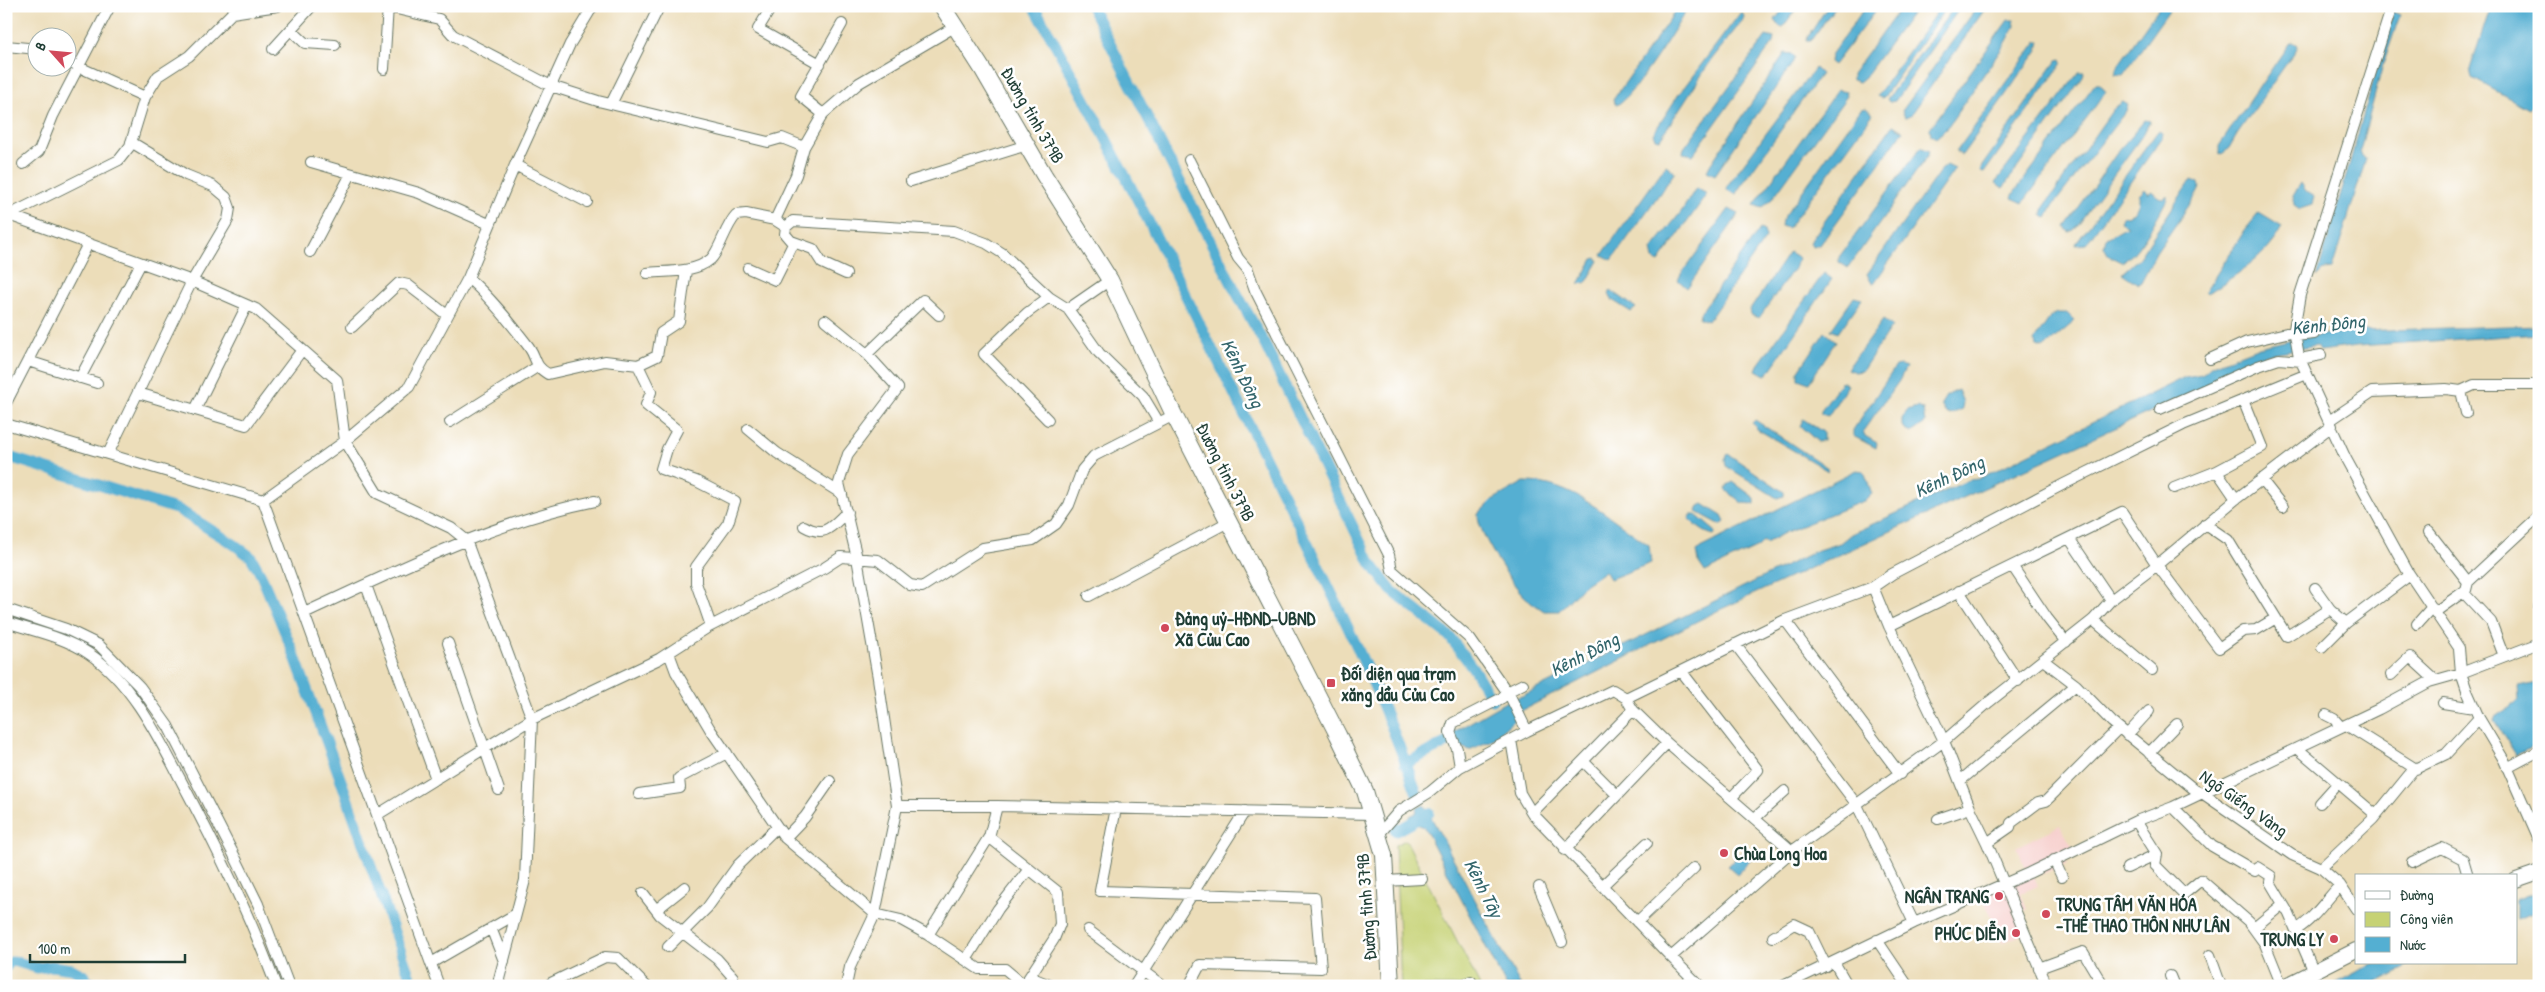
<svg xmlns="http://www.w3.org/2000/svg" width="2545" height="992" font-family="'Patrick Hand',sans-serif">
<rect width="100%" height="100%" fill="#fff"/>
<filter id="ink" filterUnits="userSpaceOnUse"><feTurbulence type="fractalNoise" baseFrequency=".02" numOctaves="2"/><feDisplacementMap in="SourceGraphic" scale="10" xChannelSelector="R" yChannelSelector="G"/><feConvolveMatrix kernelMatrix="1 2 1 2 8 2 1 2 1" color-interpolation-filters="sRGB"/></filter>
<filter id="wash" filterUnits="userSpaceOnUse"><feTurbulence type="fractalNoise" baseFrequency=".0096" numOctaves="4" result="noise"/><feDisplacementMap in="SourceGraphic" scale="20" xChannelSelector="R" yChannelSelector="G"/><feGaussianBlur stdDeviation="1.12" result="paint"/><feColorMatrix in="noise" values="0 0 0 0 0 0 0 0 0 0 0 0 0 0 0 0 0 1.4 0 .05"/><feComposite in="paint" operator="in"/></filter>
<g filter="url(#wash)">
<rect width="100%" height="100%" fill="#ecddb9"/>
<path fill="#f7d0ce" d="M2060 825 2075 851 2064 856 2067 864 2040 875 2037 869 2032 871 2038 886 2021 893 2027 909 2017 913 2021 935 2002 943 1993 926 1996 924 1980 894 2028 873 2016 847Z"/>
<path fill="#c6d274" stroke="#728854" d="M1406 840 1480 986H1401L1395 845Z"/>
<path fill="#54afd2" stroke="#3a7683" d="M1679 6H1688C1680 23 1630 102 1616 105L1613 100Z
M1785 6H1798L1783 27H1780L1775 20Z
M1828 6H1836L1811 40H1806Z
M1866 6H1879L1834 65 1830 62 1831 55Z
M1902 6H1917L1865 77 1859 82 1852 80V74Z
M1941 6H1947L1884 97 1881 98 1877 96Z
M1955 6H1961L1895 101 1889 102 1887 99Z
M1978 6H1987L1911 115 1905 117 1902 111Z
M2160 6H2172L2123 75 2115 74 2119 64Z
M2491 6H2539V101L2529 109 2472 78 2470 69Z
M1741 12 1744 16 1743 20 1712 59 1660 139 1655 138 1653 134 1679 94Z
M2393 12 2400 15 2382 68 2360 151 2362 157 2366 159 2332 269 2324 270 2317 277Z
M2008 20H2014L2015 26 2007 41 1946 129 1936 138 1931 135 1930 128 1936 120Z
M1766 36 1774 38 1773 43 1693 155 1683 153 1684 148Z
M2037 41H2040L2038 50 1962 155 1956 152Z
M2293 42 2298 45 2296 50 2237 134 2229 148 2222 154 2219 153V146L2288 45Z
M1785 53 1792 54 1795 57 1792 64 1715 175 1707 171 1710 165Z
M2061 59 2062 63 1984 173 1980 172 1982 166 2057 60Z
M1815 68 1821 74 1738 190 1737 195 1727 190V186Z
M2079 72H2084L2083 77 2003 188 1996 183 1998 179Z
M2095 84H2100L2106 92 2025 200 2023 203 2012 198 2014 193Z
M1837 90 1846 92 1847 96 1772 199 1762 208 1754 205Z
M2123 102 2128 105 2126 111 2054 204 2047 218 2042 214 2044 207 2114 108Z
M1866 108 1873 114 1788 228 1781 226 1782 220 1861 109Z
M2145 120 2150 121 2144 133 2074 230 2069 232 2065 227 2119 150Z
M1893 125 1903 131 1820 245 1813 247 1810 243 1812 239Z
M2158 131 2163 133 2162 138 2086 244 2075 245Z
M1921 147 1929 151 1928 155 1848 268 1839 262V257Z
M1666 165 1675 172 1612 260 1602 255Z
M1947 165 1955 169 1874 283 1871 282 1867 274 1940 171Z
M2191 180 2199 183 2200 188 2197 194 2156 253 2141 282 2138 284 2122 273 2138 259Z
M2301 183 2306 191 2314 196 2312 205 2300 209 2294 205 2293 196Z
M1696 188 1707 194 1659 262 1653 259 1651 250 1681 212Z
M2145 189 2149 194 2151 191C2157 194 2156 198 2164 198L2167 195V199C2159 214 2137 258 2121 262L2109 256 2104 247 2106 238 2127 226 2120 222 2122 216 2128 217C2135 211 2140 205 2139 195Z
M1729 209 1739 214 1690 284 1687 288 1678 280 1681 274Z
M2259 213 2282 227C2265 260 2236 274 2207 294L2205 292 2207 289 2245 230Z
M1760 229 1764 231 1766 238 1708 321 1699 318 1700 313Z
M1789 252 1799 258 1795 267 1759 318 1751 315 1750 310Z
M1597 258 1599 261 1586 283 1579 284 1593 259Z
M1824 273 1832 279 1768 373 1765 375 1756 370 1758 365Z
M1611 290 1636 308 1631 312 1612 300 1609 294Z
M1854 297 1862 299 1838 333 1831 330Z
M2057 313H2067L2075 321 2043 348 2037 346 2034 341 2049 319Z
M1883 320 1892 326 1862 371 1855 372 1847 369Z
M2539 325V334L2357 346 2319 351 2316 346 2267 354 2262 356 2263 360 1717 611 1513 715 1515 719 1492 740 1469 750 1461 747 1452 733 1507 701 1522 696 1818 550 1840 543 1851 534 1969 480 1978 479 2185 377 2202 374 2213 365 2259 347 2302 337 2358 331Z
M1825 332 1836 341 1809 383 1798 379V372Z
M1900 365 1906 367 1899 381 1863 431 1865 436 1877 443 1876 448 1853 436V430L1896 366Z
M1842 381 1848 385 1828 416 1821 414V410Z
M1958 390 1963 402 1962 409 1950 415 1945 412 1941 404 1946 396Z
M1917 407 1923 410 1925 423 1911 433 1902 426V419L1907 410Z
M1803 419 1823 432V440L1818 442 1800 426Z
M1755 420 1828 468V471L1757 429 1752 423Z
M1728 454 1784 492V496L1777 498 1726 466 1725 459Z
M1856 470 1864 471 1872 494 1866 500 1786 532 1766 543 1763 541 1758 547 1705 572 1699 563 1697 551 1700 548Z
M1524 482C1571 481 1611 519 1649 545L1651 563 1610 579 1605 571 1583 586 1559 611H1544C1537 606 1529 601 1523 595 1510 581 1477 532 1478 514L1492 500Z
M1733 482 1755 498V504L1742 503 1726 490 1728 485Z
M1703 504 1722 516 1725 522 1721 525 1697 512 1699 506Z
M1691 515H1696L1716 532 1714 535C1704 533 1696 526 1689 519Z
M2539 683V744L2516 755 2494 720 2495 717 2519 701 2518 687Z
M1424 805 1429 813 1521 986H1506L1424 827 1414 823 1410 816 1416 813 1417 808Z
M1745 849 1754 857 1737 874 1728 866Z
M2539 891V911L2516 919V900Z
M2374 963H2414L2370 986H2330Z
M85 975 103 982 107 976 112 979V986H98L85 978Z"/>
<g fill="none" stroke-linecap="round" stroke-linejoin="round">
<path stroke="#54afd2" stroke-width="11" d="M1034 6C1116 152 1190 303 1263 453 1318 565 1376 677 1417 794
M1091 6 1234 288 1264 343 1370 562 1391 590 1449 636 1473 668 1492 700
M6 456 179 510 235 545 251 557 261 575 294 654 343 786 413 986
M1405 764 1461 735
M1394 826 1396 831 1429 813
M6 967 9 963 14 961 37 968 52 966 72 969 85 976"/>
</g>
</g>
<g filter="url(#ink)">
<g fill="none" stroke-linecap="round" stroke-linejoin="round">
<g stroke="#677563" stroke-width="12">
<path id="street" d="M384 6 439 19 453 35 551 86 598 101 768 142 782 138 804 147
M772 6 758 29 820 64
M2392 6 2300 295 2294 329 2299 357 2346 459 2408 572 2459 648 2461 673 2467 691 2479 718 2504 760 2539 839
M291 30 305 43 335 45
M6 46 38 49
M273 49 312 6
M68 62 145 97
M384 69 388 6
M611 104 658 9 653 6
M823 114 801 96 842 24
M1189 160 1238 258 1248 270 1255 290 1389 555 1392 570 1470 639 1510 696 1527 731
M311 162 419 193 489 224
M23 164 39 151 53 116 110 6
M515 165 587 202
M911 181 1027 145
M6 214 192 281 256 309 337 380 345 441 377 493 451 528 466 540 532 719 525 880 499 979 500 986
M8 218 9 215 119 160 130 146 145 97 158 76 189 56 232 13 278 6
M775 220 786 227 793 221 954 231 986 243 1002 253 1049 297
M786 227 785 234 791 241 813 249 822 263 846 274
M310 252 351 174
M748 268 775 280 794 242
M647 273C667 271 695 273 711 259 720 250 725 227 736 215L746 214 775 220 796 175 804 147 823 114 859 83 956 26
M468 278C491 298 510 322 529 347 538 360 533 365 548 374L605 361 638 365 657 356 661 333 679 321 686 270
M1068 309 1099 353 1143 396 1158 421
M825 320 867 354
M352 327 399 283 408 285 447 315
M2295 336 2314 334
M2210 359 2247 342 2295 331
M2300 359 2321 355
M28 361 97 383
M638 365 651 392 646 405 677 430 667 449 661 469 696 481 735 501 728 523 696 567V583L711 626
M80 378 141 263
M2461 391 2466 413
M138 393 246 425 302 350
M6 403 88 244
M2160 409 2258 366 2279 359 2301 361
M195 410 247 305
M1048 420 984 354 1027 313 1049 297 1068 309 1110 280
M2329 421 2372 392 2446 389 2461 391 2474 385H2539
M450 422 537 367
M6 424 263 500 439 986
M748 429 777 453 842 494
M108 454 192 281 228 220 230 208 226 197 213 186 186 175 131 142
M2261 479 2283 507
M2174 488 2217 471
M2236 499 2217 471 2262 447 2243 400
M263 500 345 441 409 387 468 278 515 165 570 44 593 6
M2205 524 2228 540 2287 636 2330 609 2346 623 2410 575
M804 526C825 538 831 527 847 512
M2429 532 2468 582
M2069 538 2111 600
M2013 567 2047 618 2066 642
M366 585 436 779
M1873 587 1889 626 1944 741 1970 808 1987 843 2047 986
M2315 588 2330 609
M1959 591 2018 681
M2463 592 2491 622 2504 656
M1089 596 1230 521
M2539 607V610
M6 609 66 629 99 645 140 687 168 726 236 859 258 904 289 986
M2435 612 2466 590 2468 582 2539 516
M304 613C398 570 492 522 595 501
M1785 620 1900 774
M2093 620 2152 670
M6 622C33 631 64 637 88 653 134 683 161 743 186 790 220 854 251 918 276 986
M2417 624 2432 607
M1889 626 2122 512 2157 565 2219 648 2243 631 2256 630 2276 618
M448 643 499 790
M1735 644 1857 805 1914 923
M2322 647 2346 623
M669 653 676 672 710 729 785 838 875 914 901 920 928 935 979 969H1005L1024 985 1054 939 1060 924 1058 892 989 837
M2043 660 2076 685 2112 722 2195 790 2202 793 2292 855 2321 868 2340 885 2356 909
M1682 672 1758 770 1732 797
M2391 675 2410 657 2435 680
M2443 703 2474 708
M1633 710 1667 743 1792 851
M2326 715 2334 719 2341 727
M2346 725 2416 769
M2127 735 2149 711
M1511 740 1520 793 1532 813 1671 957
M2297 748 2376 815
M2149 753 2177 724
M1583 761 1617 795
M1460 767 1457 749 1450 732 1453 723 1502 698 1507 692 1523 684
M2507 768 2539 751
M1960 781 2076 685
M639 794 680 788 679 778 727 753
M2320 803 2338 783
M897 806H997L1372 814
M2173 807 2212 846 2255 871 2257 867 2271 876 2270 882 2289 914 2314 972
M1116 808 1100 891 1315 898 1321 968 1200 965 1189 986
M1532 813 1633 710 1626 698 1785 620 1873 587 1892 574 2064 484 2183 425 2307 374
M377 815 532 719 659 659 707 628 824 568 841 557 878 560 910 585 922 587 983 548 1033 540 1056 524 1069 505 1082 470 1094 456 1174 415
M1756 817 1785 791
M1938 819 1970 808
M2136 821 2157 854 2155 865 2184 894 2201 880 2249 922 2265 944 2282 986
M1379 834 1399 811 1430 792 1460 767 1527 731 1613 690 1626 698
M785 838 805 817 830 781
M1987 843 2010 827 2011 823 2038 803 2046 801 2119 728
M1565 850 1667 743
M2054 860 2062 877
M2412 862 2442 848 2463 859 2468 876
M2127 868 2157 854
M2321 868 2373 819 2413 770 2446 754 2479 718
M1386 881 1422 879
M1602 886 1647 843
M1539 887 1562 942
M643 893 660 915 717 959 733 977 728 986
M656 910 685 887
M1637 922 1694 868
M491 928 504 961
M2254 928 2283 904
M1088 930 1163 986
M2296 930C2313 920 2326 900 2340 885
M928 935 989 837 997 806
M1773 937 1794 924 1809 931 1826 966
M1877 940 1908 986
M668 947 707 908 738 865 777 827
M2210 955 2221 986
M966 960 998 909 1029 869
M1834 962 1848 986
M431 963 516 914
M2039 968 2083 952 2101 982 2096 986
M2170 976 2174 986
M1030 977 1052 986
M551 983 605 957 618 958 646 986
M846 986 850 967 875 914 897 806 878 678 857 558 839 483 848 454 898 388 867 354 923 300 939 315
M1134 986 1245 811
M1460 986 1471 981
M1700 986 1671 957 1792 851 1944 741 1989 702 2093 620 2111 600 2157 565 2236 499 2332 426
M1783 986 1914 923 2029 873 2136 821 2173 807 2379 709 2429 682 2461 673 2539 643"/>
</g>
<g stroke="#677563" stroke-width="16">
<path id="secondary" d="M2516 880 2539 872
M2285 986 2356 950"/>
</g>
<g stroke="#677563" stroke-width="18">
<path id="primary" d="M942 6 983 70 1044 175 1110 280 1174 415 1338 735 1365 791 1384 855 1391 986"/>
</g>
<use href="#street" stroke="#fff" stroke-width="10"/>
<use href="#secondary" stroke="#fff" stroke-width="14"/>
<use href="#primary" stroke="#fff" stroke-width="16"/>
</g>
</g>
<g fill="#d1495b" stroke="#fff" stroke-width="2">
<circle cx="1165" cy="628" r="5"/>
<rect x="1326" y="678" width="10" height="10" rx="2.5"/>
<circle cx="1724" cy="853" r="5"/>
<circle cx="1999" cy="896" r="5"/>
<circle cx="2046" cy="914" r="5"/>
<circle cx="2016" cy="933" r="5"/>
<circle cx="2334" cy="939" r="5"/>
</g>
<g text-anchor="middle" dominant-baseline="central" stroke-width="5" stroke-linejoin="round" paint-order="stroke">
<g font-size="18" fill="#1f3d34" stroke="#fff">
<text transform="translate(1033 115) rotate(60)">Đường tỉnh 379B</text>
<text transform="translate(1226 472) rotate(63)">Đường tỉnh 379B</text>
<text transform="translate(2244 803) rotate(35)">Ngõ Giếng Vàng</text>
<text transform="translate(1366 907) rotate(-94)">Đường tỉnh 379B</text>
</g>
<g font-size="18" font-weight="bold" fill="#1f3d34" stroke="#fff" text-anchor="start">
<text x="1175" y="618">Đảng uỷ-HĐND-UBND<tspan x="1175" dy="21">Xã Củu Cao</tspan></text>
<text x="1341" y="673">Đối diện qua trạm<tspan x="1341" dy="21">xăng dầu Cửu Cao</tspan></text>
<text x="1734" y="853">Chùa Long Hoa</text>
<text x="1989" y="896" text-anchor="end">NGÂN TRANG</text>
<text x="2056" y="904">TRUNG TÂM VĂN HÓA<tspan x="2056" dy="21">-THỂ THAO THÔN NHƯ LÂN</tspan></text>
<text x="2006" y="933" text-anchor="end">PHÚC DIỄN</text>
<text x="2324" y="939" text-anchor="end">TRUNG LY</text>
</g>
<g font-size="19" font-style="italic" fill="#32656b" stroke="#fff">
<text transform="translate(2328 324) rotate(-6)">Kênh Đông</text>
<text transform="translate(1243 373) rotate(64)">Kênh Đông</text>
<text transform="translate(1949 476) rotate(-25)">Kênh Đông</text>
<text transform="translate(1584 654) rotate(-27)">Kênh Đông</text>
<text transform="translate(1484 888) rotate(63)">Kênh Tây</text>
</g>
</g>
<rect width="2545" height="992" fill="none" stroke="#fff" stroke-width="25"/>
<rect x="2355" y="874" width="162" height="90" fill="#ffffff" stroke="#a5b1ae"/>
<rect x="2365" y="891" width="25" height="8" fill="#ffffff" stroke="#a5b1ae"/>
<text x="2400" y="900" font-size="15" fill="#1f3d34">Đường</text>
<rect x="2365" y="912" width="25" height="15" fill="#c6d274" stroke="#a5b1ae"/>
<text x="2400" y="924" font-size="15" fill="#1f3d34">Công viên</text>
<rect x="2365" y="937" width="25" height="15" fill="#54afd2" stroke="#a5b1ae"/>
<text x="2400" y="950" font-size="15" fill="#1f3d34">Nước</text>
<g transform="translate(52 52) rotate(297)"><circle r="24" fill="#ffffff" stroke="#a5b1ae"/>
<path d="M0-4L9 19L0 12L-9 19Z" fill="#d1495b"/>
<text y="-8" font-size="14" font-weight="bold" text-anchor="middle" fill="#1f3d34">B</text>
</g>
<path d="M30 954v8h155v-8" fill="none" stroke="#1f3d34" stroke-width="2.5"/>
<text x="38" y="954" font-size="15" fill="#1f3d34" stroke="#ffffff" stroke-width="4" paint-order="stroke">100 m</text>
</svg>
